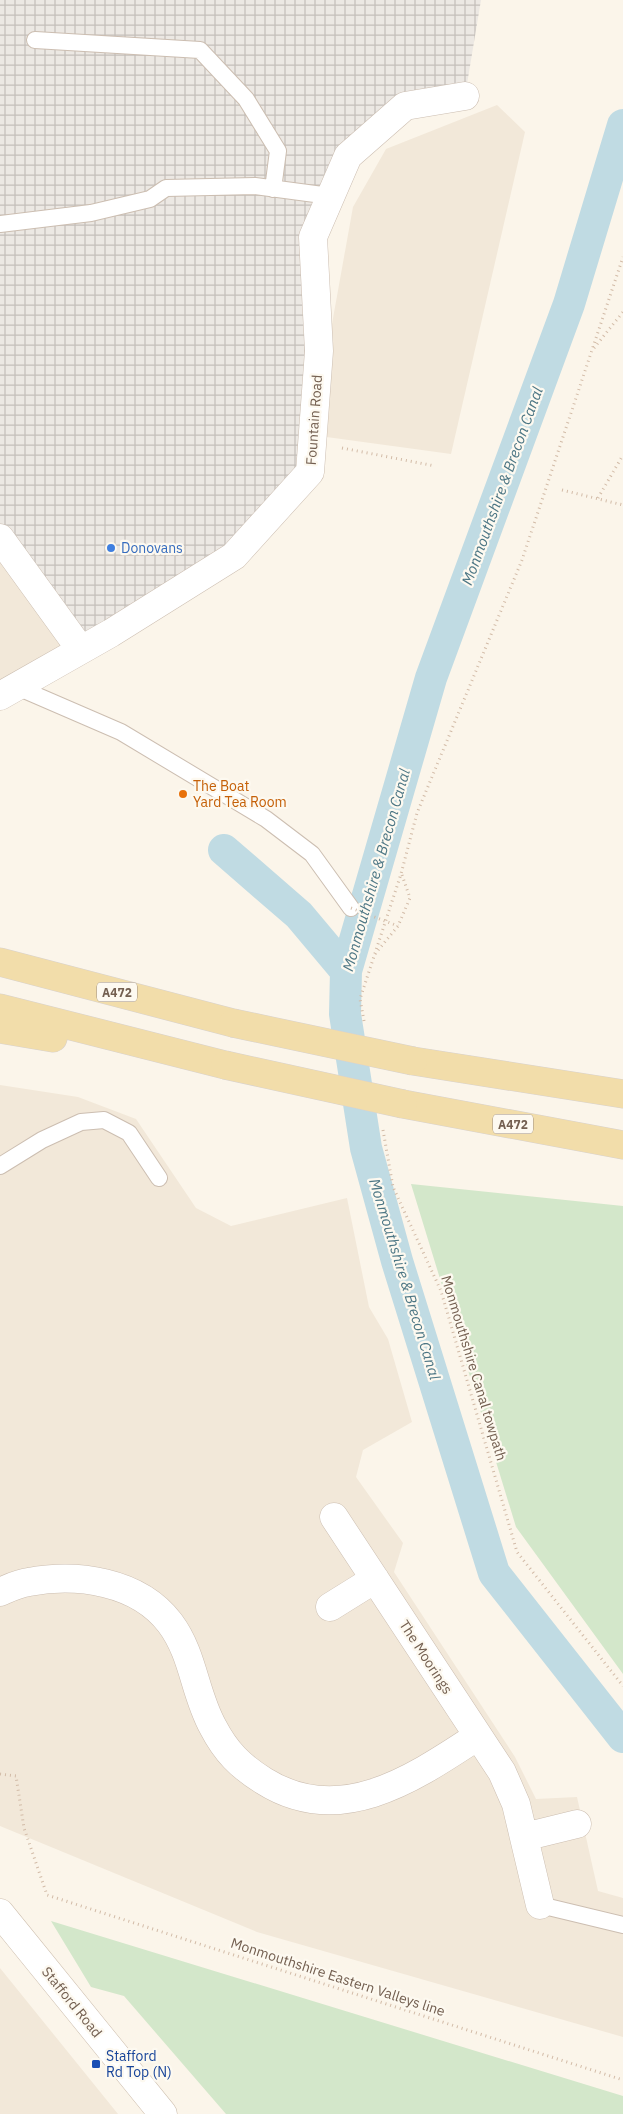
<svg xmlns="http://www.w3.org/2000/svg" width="623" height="2114" font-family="'IBM Plex Sans',sans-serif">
<defs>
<pattern id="industrial-grid" width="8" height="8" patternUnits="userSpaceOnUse" patternTransform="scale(1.25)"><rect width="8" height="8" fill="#ece8e3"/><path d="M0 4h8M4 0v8" fill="none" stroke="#c4bfba"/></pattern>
</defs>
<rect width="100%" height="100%" fill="#fbf5ea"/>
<path fill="#f2e8d9" d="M497 105 525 132 451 454 312 435 353 207 386 149Z
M0 538 81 650 0 696Z
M0 1085 78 1097 136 1119 196 1208 231 1226 347 1198 369 1307 388 1339 412 1422 363 1450 356 1477 403 1543 394 1572 515 1757 536 1799 577 1797 598 1891 623 1898V2037L257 1932 0 1826Z
M0 1968 118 2114H0Z"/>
<path fill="url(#industrial-grid)" d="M0 0H481L465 96 405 106 348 156 313 237 310 472 234 556 81 650 0 538Z"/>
<path fill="#d3e7ca" d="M411 1184 623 1206V1674L516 1527Z
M51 1921 623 2096V2114H226L124 1996 91 1987Z"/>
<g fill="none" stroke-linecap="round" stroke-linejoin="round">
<path stroke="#c0dbe3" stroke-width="32" d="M623 125 569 304 431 678 346 971 345 1014 366 1148 397 1261 494 1573 623 1737
M224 850 299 915 346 971"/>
<g stroke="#ccbeb1" stroke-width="18">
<path id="lane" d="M35 40 200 50 246 99 278 151 273 189
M0 224 91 213 150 199 166 188 255 186 330 196
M17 687 121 732 266 819 312 854 351 908
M0 1166 42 1140 81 1122 104 1120 129 1133 159 1178
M540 1905 623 1925"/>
</g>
<g stroke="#ccbeb1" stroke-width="29">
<path id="street" d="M0 538 81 650
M0 696 111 633 234 556 310 472 319 351 313 237 348 156 405 106 465 96
M334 1517 502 1772 516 1804 540 1905
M0 1592C9 1588 19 1583 29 1582 77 1573 138 1581 170 1623 194 1655 194 1693 213 1727 226 1752 240 1766 264 1781 340 1829 414 1778 478 1736
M330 1607 375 1579
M524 1837 577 1824"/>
</g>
<g stroke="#cebfaf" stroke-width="29">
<path id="secondary" d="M0 1913 163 2114"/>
</g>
<g stroke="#d8d2ce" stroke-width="29">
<path id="primary" d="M0 962 233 1023
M0 1008 225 1065
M0 1029 53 1038
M413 1061 623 1094
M403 1104 623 1145"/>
</g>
<path stroke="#d2bba7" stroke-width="3" stroke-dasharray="1 4" stroke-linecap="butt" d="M594 348 623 312
M342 448 435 466
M562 490 623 505
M598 498 623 455
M375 954 398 926 410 898 402 875
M364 1021 360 999 401 874 417 813 522 560 623 257
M383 1130 393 1187 441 1291 517 1552 623 1686
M0 1774 16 1776 24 1828 47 1895 623 2080"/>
<use href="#lane" stroke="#fff" stroke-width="16"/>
<use href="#street" stroke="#fff" stroke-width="28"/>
<use href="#secondary" stroke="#fff" stroke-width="28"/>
<use href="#primary" stroke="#f2ddaa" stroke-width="28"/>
<g stroke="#d8d2ce" stroke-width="29" stroke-linecap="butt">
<path id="primary-bridge" d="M233 1023 413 1061
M225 1065 403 1104"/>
</g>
<path stroke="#d2bba7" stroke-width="3" stroke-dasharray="1 4" stroke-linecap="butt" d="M351 908 398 926"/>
<use href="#primary-bridge" stroke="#f2ddaa" stroke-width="28"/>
</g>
<circle fill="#3f7fe0" stroke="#fdf9f0" stroke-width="2" cx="111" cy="548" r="5"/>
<circle fill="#e8710a" stroke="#fdf9f0" stroke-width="2" cx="183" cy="794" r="5"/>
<rect fill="#1a4fb4" stroke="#fdf9f0" stroke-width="2" x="91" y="2059" width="10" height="10" rx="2.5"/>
<g text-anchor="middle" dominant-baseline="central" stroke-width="4.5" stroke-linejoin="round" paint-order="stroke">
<g fill="#fdf9f0" stroke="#9c8d80" stroke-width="1">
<rect x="97" y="982.5" width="40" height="19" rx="4"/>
<rect x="493" y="1114.5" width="40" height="19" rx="4"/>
</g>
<g font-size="12" font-weight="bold" fill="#735f50">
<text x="117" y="992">A472</text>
<text x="513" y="1124">A472</text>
</g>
<g font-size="14" fill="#735f50" stroke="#fdf9f0">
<text transform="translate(314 420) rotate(-86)">Fountain Road</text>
<text transform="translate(474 1368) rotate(73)">Monmouthshire Canal towpath</text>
<text transform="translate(426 1657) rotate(57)">The Moorings</text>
<text transform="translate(338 1977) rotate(18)">Monmouthshire Eastern Valleys line</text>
<text transform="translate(72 2002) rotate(51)">Stafford Road</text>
</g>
<g font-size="14" fill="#366cbe" stroke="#fdf9f0" text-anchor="start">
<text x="121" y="548">Donovans</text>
</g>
<g font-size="14" fill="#c56008" stroke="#fdf9f0" text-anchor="start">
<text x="193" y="786">The Boat<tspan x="193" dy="16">Yard Tea Room</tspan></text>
</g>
<g font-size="14" fill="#164399" stroke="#fdf9f0" text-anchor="start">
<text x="106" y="2056">Stafford<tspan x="106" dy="16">Rd Top (N)</tspan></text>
</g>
<g font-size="15" font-style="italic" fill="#4c7684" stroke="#fdf9f0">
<text transform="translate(502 486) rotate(-70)">Monmouthshire &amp; Brecon Canal</text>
<text transform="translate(376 870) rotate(-74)">Monmouthshire &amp; Brecon Canal</text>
<text transform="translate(405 1279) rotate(73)">Monmouthshire &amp; Brecon Canal</text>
</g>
</g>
</svg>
